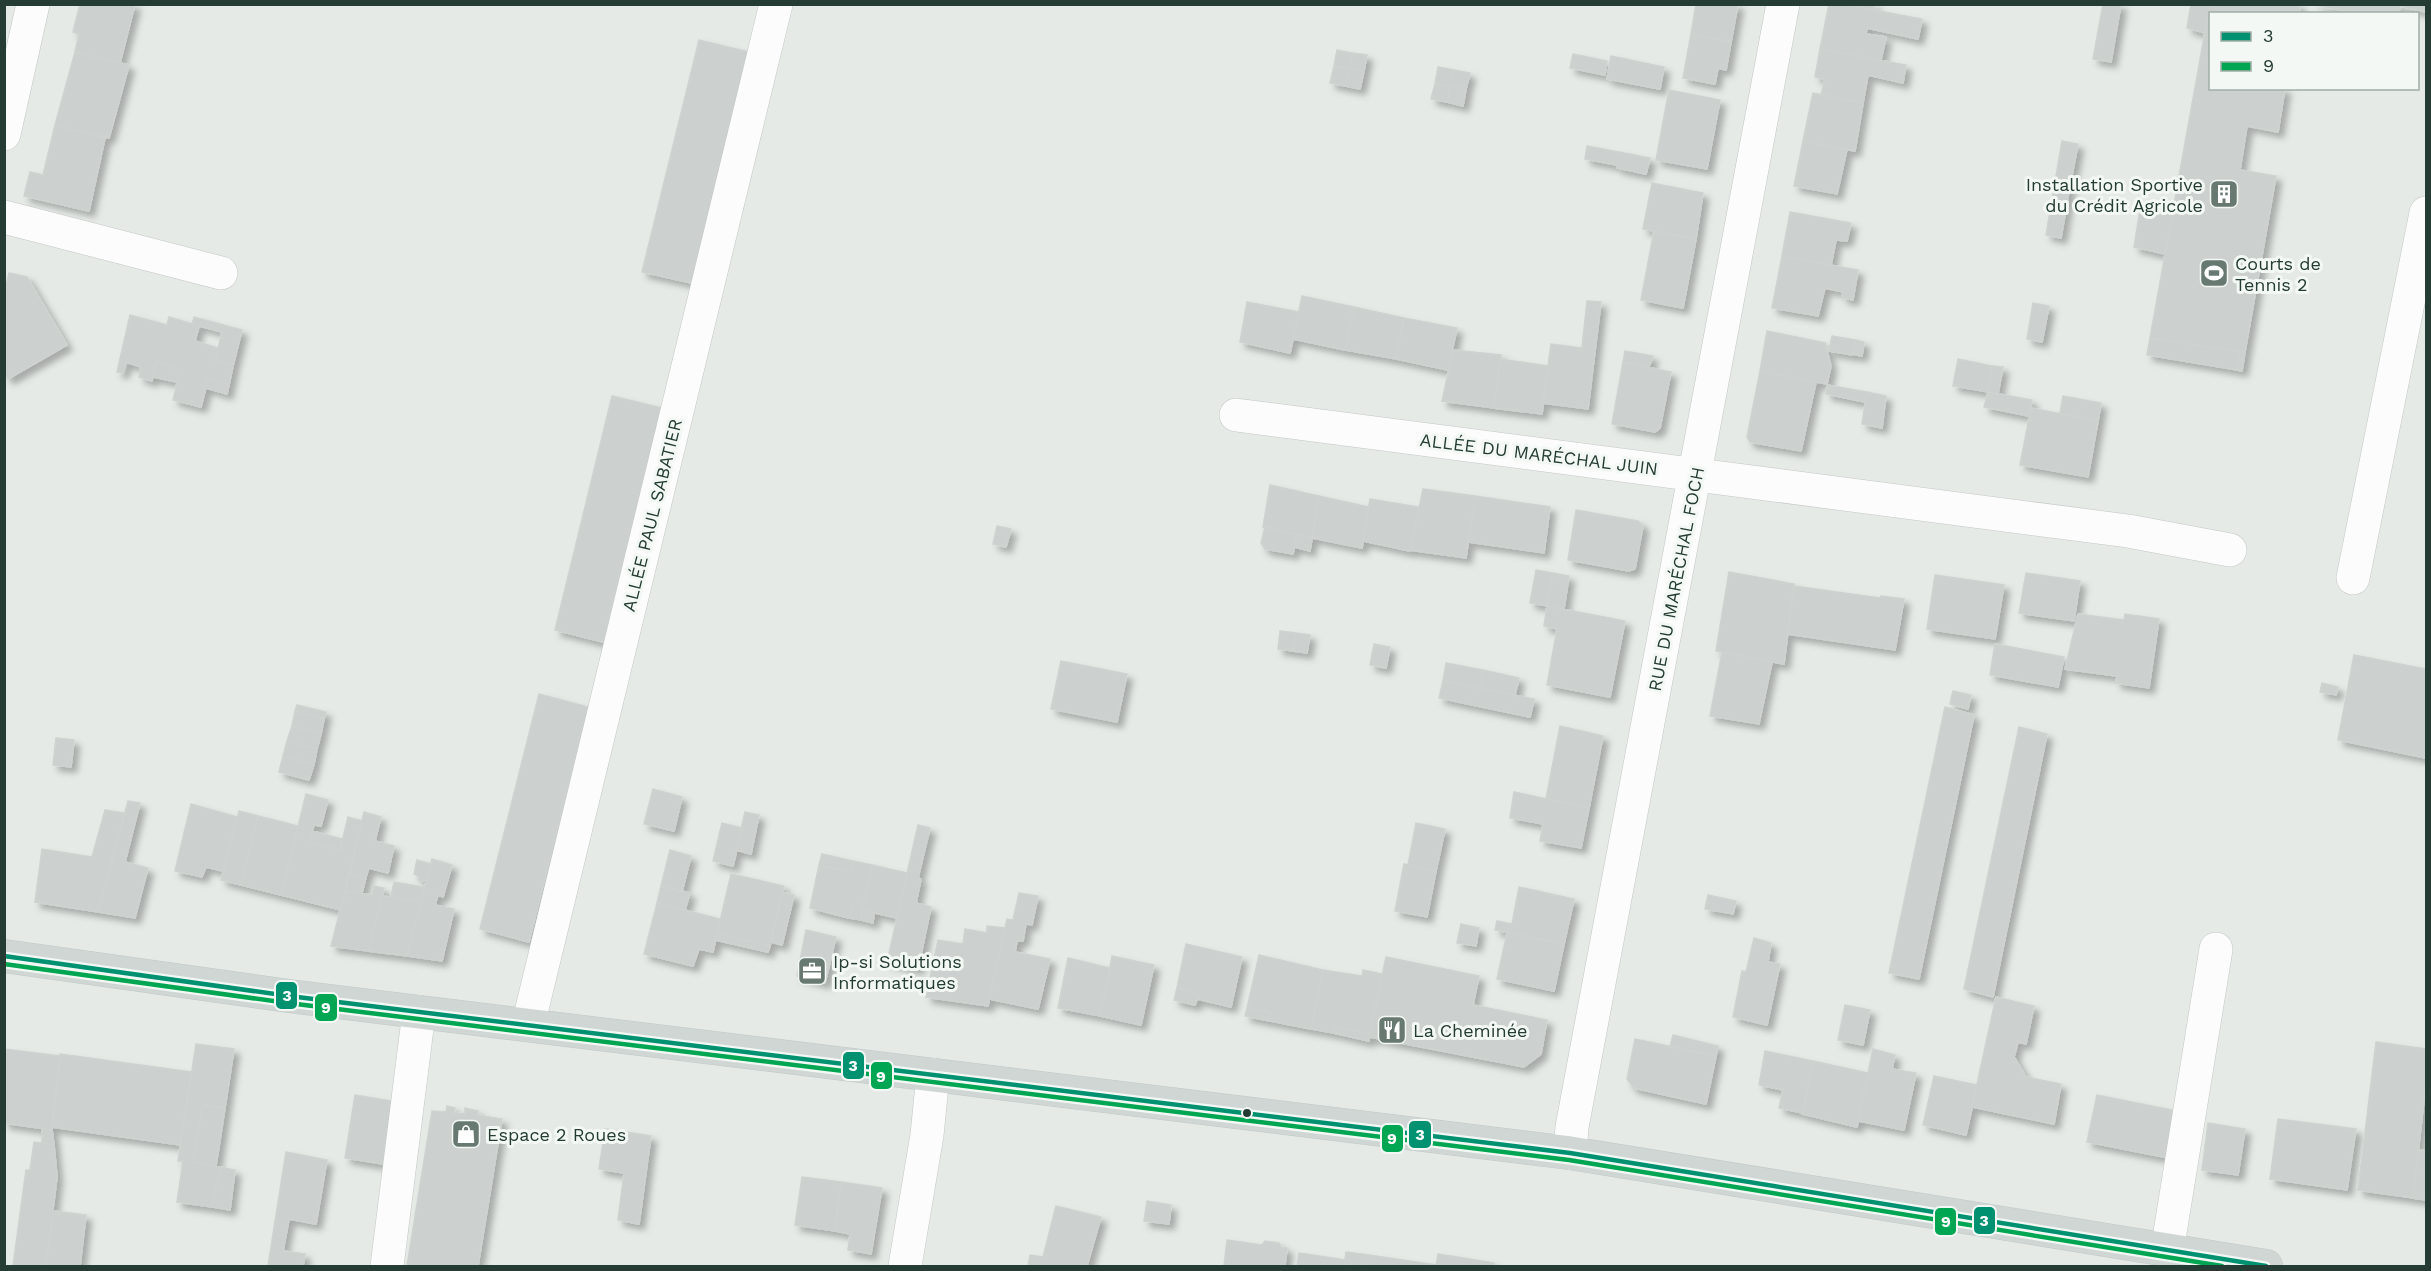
<svg xmlns="http://www.w3.org/2000/svg" width="2431" height="1271" font-family="'Work Sans',sans-serif">
<defs>
<filter id="shadow"><feDropShadow dx="5.5" dy="5.5" stdDeviation="3" flood-color="#0004"/></filter>
</defs>
<rect width="100%" height="100%" fill="#e5eae7"/>
<path fill="#ccd1cf" stroke="#ced3d0" stroke-width="1.5" filter="url(#shadow)" d="M80 4H135L120 63 75 52 79 34 73 32Z
M1696 4H1738L1731 42 1691 34Z
M1829 4H1842L1922 19 1918 39 1867 28 1866 34 1886 37 1881 60 1820 49Z
M1842 4H1875L1874 10Z
M2103 4H2121L2111 62 2093 59Z
M2191 4H2210L2205 33 2187 28Z
M2210 4H2300L2299 14H2210V88H2285L2278 132 2247 126 2240 170 2276 176 2245 352 2150 338Z
M2312 4H2352L2351 12Z
M2352 4H2400L2399 14H2358L2351 12Z
M2400 4H2426V12L2400 6Z
M1691 34 1731 42 1726 70 1718 68 1715 84 1683 78Z
M699 40 749 52 692 283 642 272Z
M1820 49 1906 65 1903 83 1868 75 1863 103 1821 95 1825 79 1815 77Z
M1337 50 1352 53 1349 69 1334 66Z
M75 52 129 65 109 138 55 125Z
M1352 53 1367 55 1364 71 1349 69Z
M1573 54 1607 61 1605 75 1570 68Z
M1611 56 1664 67 1660 89 1607 79Z
M1334 66 1349 69 1345 86 1330 83Z
M1438 67 1454 70 1450 86 1435 84Z
M1349 69 1364 71 1360 89 1345 86Z
M1454 70 1470 73 1466 89 1450 86Z
M1435 84 1450 86 1447 102 1431 99Z
M1450 86 1466 89 1463 106 1447 102Z
M1669 90 1720 100 1707 169 1656 160Z
M1813 93 1863 103 1855 151 1803 141Z
M55 125 105 138 89 211 24 196 30 172 43 175Z
M1803 141 1847 149 1837 194 1794 186Z
M2062 141 2078 144 2069 191 2054 188Z
M1587 146 1619 152 1617 165 1585 159Z
M1619 152 1650 158 1646 174 1617 168Z
M1652 183 1703 193 1696 239 1643 229Z
M2054 188 2069 191 2061 238 2046 235Z
M2141 204 2173 211 2165 254 2134 247Z
M1790 212 1851 223 1847 241 1836 240 1831 265 1782 256Z
M1654 231 1696 239 1683 308 1641 300Z
M1782 256 1858 270 1853 300 1842 298 1843 292 1825 288 1818 316 1772 308Z
M9 273 27 277 67 345 8 379 4 372V282H7Z
M1302 296 1354 307 1345 350 1293 339Z
M1587 301 1601 302 1588 409 1543 403 1551 344 1582 348Z
M1247 302 1299 312 1290 353 1240 342Z
M2033 303 2049 306 2042 342 2027 339Z
M1354 307 1404 318 1396 359 1345 350Z
M130 315 167 325 169 317 199 326 195 341 218 348 215 361 233 366 229 385 208 379 201 407 173 400 179 375 170 372 172 366 156 361 152 381 139 377 141 367 126 362 123 373 117 372Z
M194 317 242 330 233 366 215 361 222 332 192 324Z
M1404 318 1457 328 1448 370 1396 359Z
M1767 331 1825 343 1831 366 1827 384 1760 371Z
M1832 336 1856 340 1852 355 1829 351Z
M2150 338 2240 352 2237 370 2147 355Z
M1856 340 1864 342 1862 356 1852 354Z
M1453 350 1501 355 1494 408 1442 401Z
M1625 351 1653 356 1649 367 1623 362Z
M2240 352H2245L2242 371 2237 370Z
M1500 359 1548 366 1542 414 1494 408Z
M1958 359 1992 366 1988 392 1953 386Z
M156 361 172 366 170 372 179 375 177 382 153 377Z
M1623 362 1671 372 1660 428 1655 432 1612 424Z
M1992 366 2003 367 1998 394 1988 392Z
M1760 371 1816 382 1801 451 1750 442 1747 437Z
M208 379 229 385 227 394 206 388Z
M1827 385 1867 392 1865 402 1826 394Z
M1867 392 1886 396 1882 428 1862 424Z
M1988 392 2032 400 2029 416 1984 407Z
M612 396 662 408 603 642 555 630Z
M2063 396 2101 403 2098 421 2060 413Z
M2031 408 2098 421 2088 477 2020 465Z
M1270 485 1319 496 1312 538 1263 527Z
M1423 489 1475 496 1466 558 1410 550Z
M1319 496 1369 507 1362 548 1312 538Z
M1475 496 1550 507 1544 553 1469 542Z
M1370 499 1419 507 1410 551 1363 541Z
M1576 510 1638 521 1643 526 1635 569 1629 571 1568 560Z
M997 526 1011 529 1006 547 993 544Z
M1265 527 1297 534 1293 554 1265 549 1261 543Z
M1297 534 1312 538 1310 551 1294 547Z
M1536 570 1553 573 1547 606 1530 603Z
M1729 572 1794 584 1784 664 1716 651Z
M1553 573 1569 576 1564 609 1547 606Z
M2026 573 2080 581 2074 621 2019 613Z
M1935 575 2004 585 1995 639 1927 629Z
M1794 586 1880 598 1881 596 1904 599 1895 650 1788 634Z
M1547 606 1625 621 1610 697 1547 685 1557 629 1544 626Z
M2078 614 2124 620 2125 614 2159 619 2149 688 2116 683 2117 676 2065 669Z
M1280 631 1296 633 1293 651 1278 649Z
M1296 633 1310 635 1307 653 1293 651Z
M1374 644 1390 647 1386 668 1370 665Z
M1995 644 2064 657 2058 687 1990 675Z
M1722 652 1772 662 1759 724 1710 716Z
M2354 655 2426 669V758L2338 740Z
M1061 661 1127 674 1117 722 1051 709Z
M1446 663 1483 670 1479 688 1443 681Z
M1483 670 1519 678 1515 695 1479 688Z
M1443 681 1534 699 1530 717 1439 698Z
M2322 683 2338 687 2336 695 2320 692Z
M1953 691 1971 695 1968 709 1950 704Z
M539 694 588 707 529 942 480 929Z
M297 705 326 712 324 719 295 711Z
M1945 707 1974 715 1919 979 1889 973Z
M295 711 324 719 321 734 292 726Z
M292 726 321 734 317 749 287 741Z
M1560 726 1603 736 1589 808 1546 799Z
M2019 727 2047 734 1993 997 1964 989Z
M56 738 74 740 71 767 53 765Z
M287 741 317 749 314 764 283 756Z
M283 756 314 764 309 780 279 772Z
M653 789 682 797 674 831 644 824Z
M1514 792 1589 808 1581 848 1540 841 1543 824 1510 818Z
M306 794 328 800 321 826 314 825 309 842 340 850 348 817 362 821 341 910 281 895Z
M128 801 140 803 125 862 148 868 135 918 98 912Z
M191 804 237 817 223 871 206 867 202 877 175 871Z
M105 810 124 813 98 912 35 902 42 849 92 857Z
M239 811 258 816 241 885 221 880Z
M364 812 381 817 375 841 394 846 388 873 369 868 366 877 349 874Z
M745 812 759 815 751 854 736 850Z
M258 816 298 826 281 895 241 885Z
M722 823 742 828 733 866 713 861Z
M1416 823 1445 829 1436 871 1408 865Z
M918 825 930 828 918 878 921 879 916 903 931 907 918 969 887 962Z
M312 831 342 839 340 850 309 842Z
M670 850 691 856 682 892 661 886Z
M822 854 853 861 851 872 819 865Z
M432 859 452 865 443 897 438 895 435 905 454 909 442 961 407 956Z
M417 860 431 864 426 881 419 880V876L414 874Z
M853 861 872 865 862 910 852 907 849 918 810 908 819 865 851 872Z
M1404 864 1436 871 1427 917 1395 911Z
M872 865 907 873 897 918 862 910Z
M349 874 366 877 362 893 345 891Z
M731 874 784 886 770 946 717 934Z
M394 882 424 887 421 902 391 897Z
M374 886 384 888 368 951 331 946 345 891 372 895Z
M661 886 690 893 685 910 657 903Z
M1519 887 1574 899 1564 944 1495 930 1497 921 1512 924Z
M782 892 794 895 782 945 771 942Z
M1019 893 1038 896 1032 925 1026 924 1023 941H1017L1015 952 1050 959 1038 1009 989 999 1007 919 1013 920Z
M1708 895 1736 901 1733 914 1705 909Z
M382 896 421 902 407 956 368 951Z
M657 903 720 919 713 952 699 949 693 966 644 954Z
M852 907 862 910 861 920 849 918Z
M862 910 874 913 873 923 861 920Z
M1461 924 1479 928 1476 946 1457 943Z
M987 926 1005 928 988 1006 926 997 938 940 963 944 965 929 987 933Z
M806 930 836 937 825 983 797 976Z
M1507 933 1564 944 1554 991 1497 979Z
M717 934 770 946 768 952 715 940Z
M1754 938 1771 943 1768 962 1780 964 1767 1025 1733 1017 1742 971 1746 972Z
M1186 944 1242 957 1231 1007 1197 999 1199 994 1177 988Z
M1259 955 1323 970 1311 1029 1270 1021 1271 1013 1247 1008Z
M1112 956 1154 965 1141 1025 1100 1016Z
M1386 957 1479 976 1473 1005 1547 1020 1541 1054 1524 1067 1369 1037Z
M1068 958 1110 968 1100 1016 1058 1008Z
M1323 970 1362 976 1363 970 1382 974 1370 1034 1334 1027 1333 1033 1311 1029Z
M1177 988 1199 994 1195 1005 1174 1000Z
M1996 997 2034 1006 2026 1044 2018 1042 2014 1057 2026 1077 2061 1084 2054 1124 1972 1107Z
M1845 1005 1870 1010 1863 1045 1838 1040Z
M1247 1008 1271 1013 1270 1021 1245 1016Z
M1334 1027 1370 1034 1369 1041 1333 1033Z
M1673 1035 1718 1046 1716 1056 1670 1047Z
M1635 1039 1716 1056 1706 1104 1634 1088 1627 1079Z
M2376 1042 2426 1049V1082L2413 1198 2358 1190Z
M196 1044 234 1049 225 1108 203 1105 193 1162 220 1167 212 1207 177 1202 183 1161H178Z
M4 1049 60 1056 52 1130 4 1123Z
M1873 1049 1895 1055 1892 1069 1916 1073 1904 1130 1858 1121Z
M1765 1051 1813 1061 1803 1113 1779 1108 1783 1090 1759 1085Z
M60 1054 191 1072 180 1145 52 1127Z
M1813 1061 1868 1073 1857 1127 1802 1114Z
M1934 1076 1977 1085 1966 1135 1923 1125Z
M355 1095 404 1103 394 1166 345 1158Z
M2097 1095 2177 1111 2169 1158 2087 1142Z
M203 1105 225 1108 216 1166 193 1162Z
M447 1106 455 1108 454 1113 465 1114V1108L478 1111 477 1115 502 1119 478 1266H407L432 1111 446 1112Z
M2278 1119 2356 1129 2347 1190 2270 1179Z
M2208 1123 2245 1129 2238 1175 2202 1170Z
M42 1129 52 1130 54 1145 42 1143Z
M605 1129 651 1136 639 1224 618 1220 624 1173 599 1169Z
M34 1142 54 1145 57 1177 46 1266H13L26 1170H30Z
M2418 1150 2426 1151V1200L2413 1198Z
M286 1152 327 1160 316 1224 289 1219 283 1251 305 1254 303 1266H268Z
M220 1167 235 1170 230 1210 212 1207Z
M802 1177 841 1182 835 1231 795 1225Z
M841 1182 882 1188 871 1254 848 1250 850 1234 835 1231Z
M1147 1201 1171 1205 1169 1224 1144 1221Z
M1056 1206 1101 1217 1087 1266H1028L1030 1255 1043 1257Z
M53 1211 86 1215 80 1266H46Z
M1227 1240 1262 1245 1265 1241 1279 1243 1281 1247 1287 1248 1285 1266H1224Z
M1346 1252 1369 1255 1367 1266H1344Z
M1299 1253 1345 1260 1344 1266H1297Z
M1438 1254 1494 1263V1266H1436Z
M1369 1255 1436 1265V1266H1367Z"/>
<g fill="none" stroke-linecap="round" stroke-linejoin="round">
<g stroke="#c2c7c4" stroke-width="34">
<path id="minor" d="M4 134 33 4
M4 217 221 273
M1236 415 2128 531 2230 550
M2353 578 2426 213
M528 1025 776 4
M1570 1153 1572 1127 1783 4
M2167 1251 2216 949
M387 1266 419 1012
M905 1266 927 1135 933 1075"/>
</g>
<g stroke="#c1c9c6" stroke-width="34">
<path id="major" d="M4 956 289 996 1570 1153 2266 1266"/>
</g>
<use href="#minor" stroke="#fbfcfb" stroke-width="33"/>
<use href="#major" stroke="#cfd6d3" stroke-width="33"/>
<g stroke="#f3f8f5" stroke-width="9">
<path id="bus-1" d="M4 956 289 996 1570 1153 2266 1266"/>
</g>
<g stroke="#f3f8f5" stroke-width="9">
<path id="bus-2" d="M4 964 288 1003 1569 1160 2222 1266"/>
</g>
<use href="#bus-1" stroke="#009270" stroke-width="4.5"/>
<use href="#bus-2" stroke="#00a651" stroke-width="4.5"/>
</g>
<defs>
<g id="building-square" transform="scale(1.5)"><rect x="-9" y="-9" width="18" height="18" rx="4" fill="#687972" stroke="#f3f8f5"/><path d="M-4-6H4V6H1V3H-1V6H-4ZM-2.5-4.3h1.7v1.8h-1.7ZM.8-4.3h1.7v1.8H.8ZM-2.5-1h1.7V.8h-1.7ZM.8-1h1.7V.8H.8Z" fill="#fff"/></g>
<g id="stadium-square" transform="scale(1.5)"><rect x="-9" y="-9" width="18" height="18" rx="4" fill="#687972" stroke="#f3f8f5"/><path d="M0-5a6.5 5 0 1 0 0 10a6.5 5 0 1 0 0-10ZM-3.5-1.8h7v3.6h-7Z" fill="#fff"/></g>
<g id="office-square" transform="scale(1.5)"><rect x="-9" y="-9" width="18" height="18" rx="4" fill="#687972" stroke="#f3f8f5"/><path d="M-6-3h4V-5.5h4V-3h4V5H-6ZM-1-4.5V-3h2v-1.5ZM-6 0V1H6V0Z" fill="#fff"/></g>
<g id="restaurant-square" transform="scale(1.5)"><rect x="-9" y="-9" width="18" height="18" rx="4" fill="#687972" stroke="#f3f8f5"/><path d="M-5-6h1v4h1v-4h1v4h1v-4h1v5L-1.5 .5V6h-2V.5L-5-1ZM5-6V6H3V1.5H1.5Q1.5-4 5-6Z" fill="#fff"/></g>
<g id="shop-square" transform="scale(1.5)"><rect x="-9" y="-9" width="18" height="18" rx="4" fill="#687972" stroke="#f3f8f5"/><path d="M-5-2.5h2.3a2.7 3.5 0 0 1 5.4 0H5L5.5 6h-11ZM-1.5-2.5h3a1.5 2.3 0 0 0-3 0Z" fill="#fff"/></g>
</defs>
<g fill-rule="evenodd">
<use href="#building-square" x="2224" y="194"/>
<use href="#stadium-square" x="2214" y="273"/>
<use href="#office-square" x="812" y="971"/>
<use href="#restaurant-square" x="1392" y="1030"/>
<use href="#shop-square" x="466" y="1134"/>
</g>
<circle fill="#243c33" stroke="#f3f8f5" stroke-width="2" cx="1247" cy="1113" r="5"/>
<g text-anchor="middle" dominant-baseline="central" stroke-width="6" stroke-linejoin="round" paint-order="stroke">
<g font-size="18" fill="#243c33" stroke="#f3f8f5" text-anchor="start">
<text x="2203" y="184" text-anchor="end">Installation Sportive<tspan x="2203" dy="21">du Crédit Agricole</tspan></text>
<text x="2235" y="263">Courts de<tspan x="2235" dy="21">Tennis 2</tspan></text>
<text x="833" y="961">Ip-si Solutions<tspan x="833" dy="21">Informatiques</tspan></text>
<text x="1413" y="1030">La Cheminée</text>
<text x="487" y="1134">Espace 2 Roues</text>
</g>
<g font-size="18" fill="#243c33" stroke="#f3f8f5">
<text transform="translate(1539 454) rotate(7)">ALLÉE DU MARÉCHAL JUIN</text>
<text transform="translate(652 515) rotate(-76)">ALLÉE PAUL SABATIER</text>
<text transform="translate(1676 579) rotate(-79)">RUE DU MARÉCHAL FOCH</text>
</g>
</g>
<g stroke="#f3f8f5" stroke-width="2">
<rect x="275" y="981" width="23" height="29" rx="6" fill="#009270"/>
<rect x="314" y="993" width="24" height="29" rx="6" fill="#00a651"/>
<rect x="842" y="1051" width="23" height="29" rx="6" fill="#009270"/>
<rect x="870" y="1061" width="23" height="29" rx="6" fill="#00a651"/>
<rect x="1408" y="1120" width="24" height="29" rx="6" fill="#009270"/>
<rect x="1381" y="1124" width="23" height="29" rx="6" fill="#00a651"/>
<rect x="1973" y="1206" width="23" height="29" rx="6" fill="#009270"/>
<rect x="1934" y="1207" width="23" height="29" rx="6" fill="#00a651"/>
</g>
<g font-size="16" text-anchor="middle" font-weight="bold" fill="#fff">
<text x="287" y="1001">3</text>
<text x="326" y="1013">9</text>
<text x="853" y="1071">3</text>
<text x="881" y="1082">9</text>
<text x="1420" y="1140">3</text>
<text x="1392" y="1144">9</text>
<text x="1984" y="1226">3</text>
<text x="1946" y="1227">9</text>
</g>
<rect width="2431" height="1271" fill="none" stroke="#243c33" stroke-width="12"/>
<rect x="2209" y="12" width="210" height="78" fill="#f3f8f5" stroke="#a0ada7" stroke-width="1.5"/>
<rect x="2221" y="32" width="30" height="9" fill="#009270" stroke="#a0ada7" stroke-width="1.5"/>
<text x="2263" y="42" font-size="18" fill="#243c33">3</text>
<rect x="2221" y="62" width="30" height="9" fill="#00a651" stroke="#a0ada7" stroke-width="1.5"/>
<text x="2263" y="72" font-size="18" fill="#243c33">9</text>
</svg>
